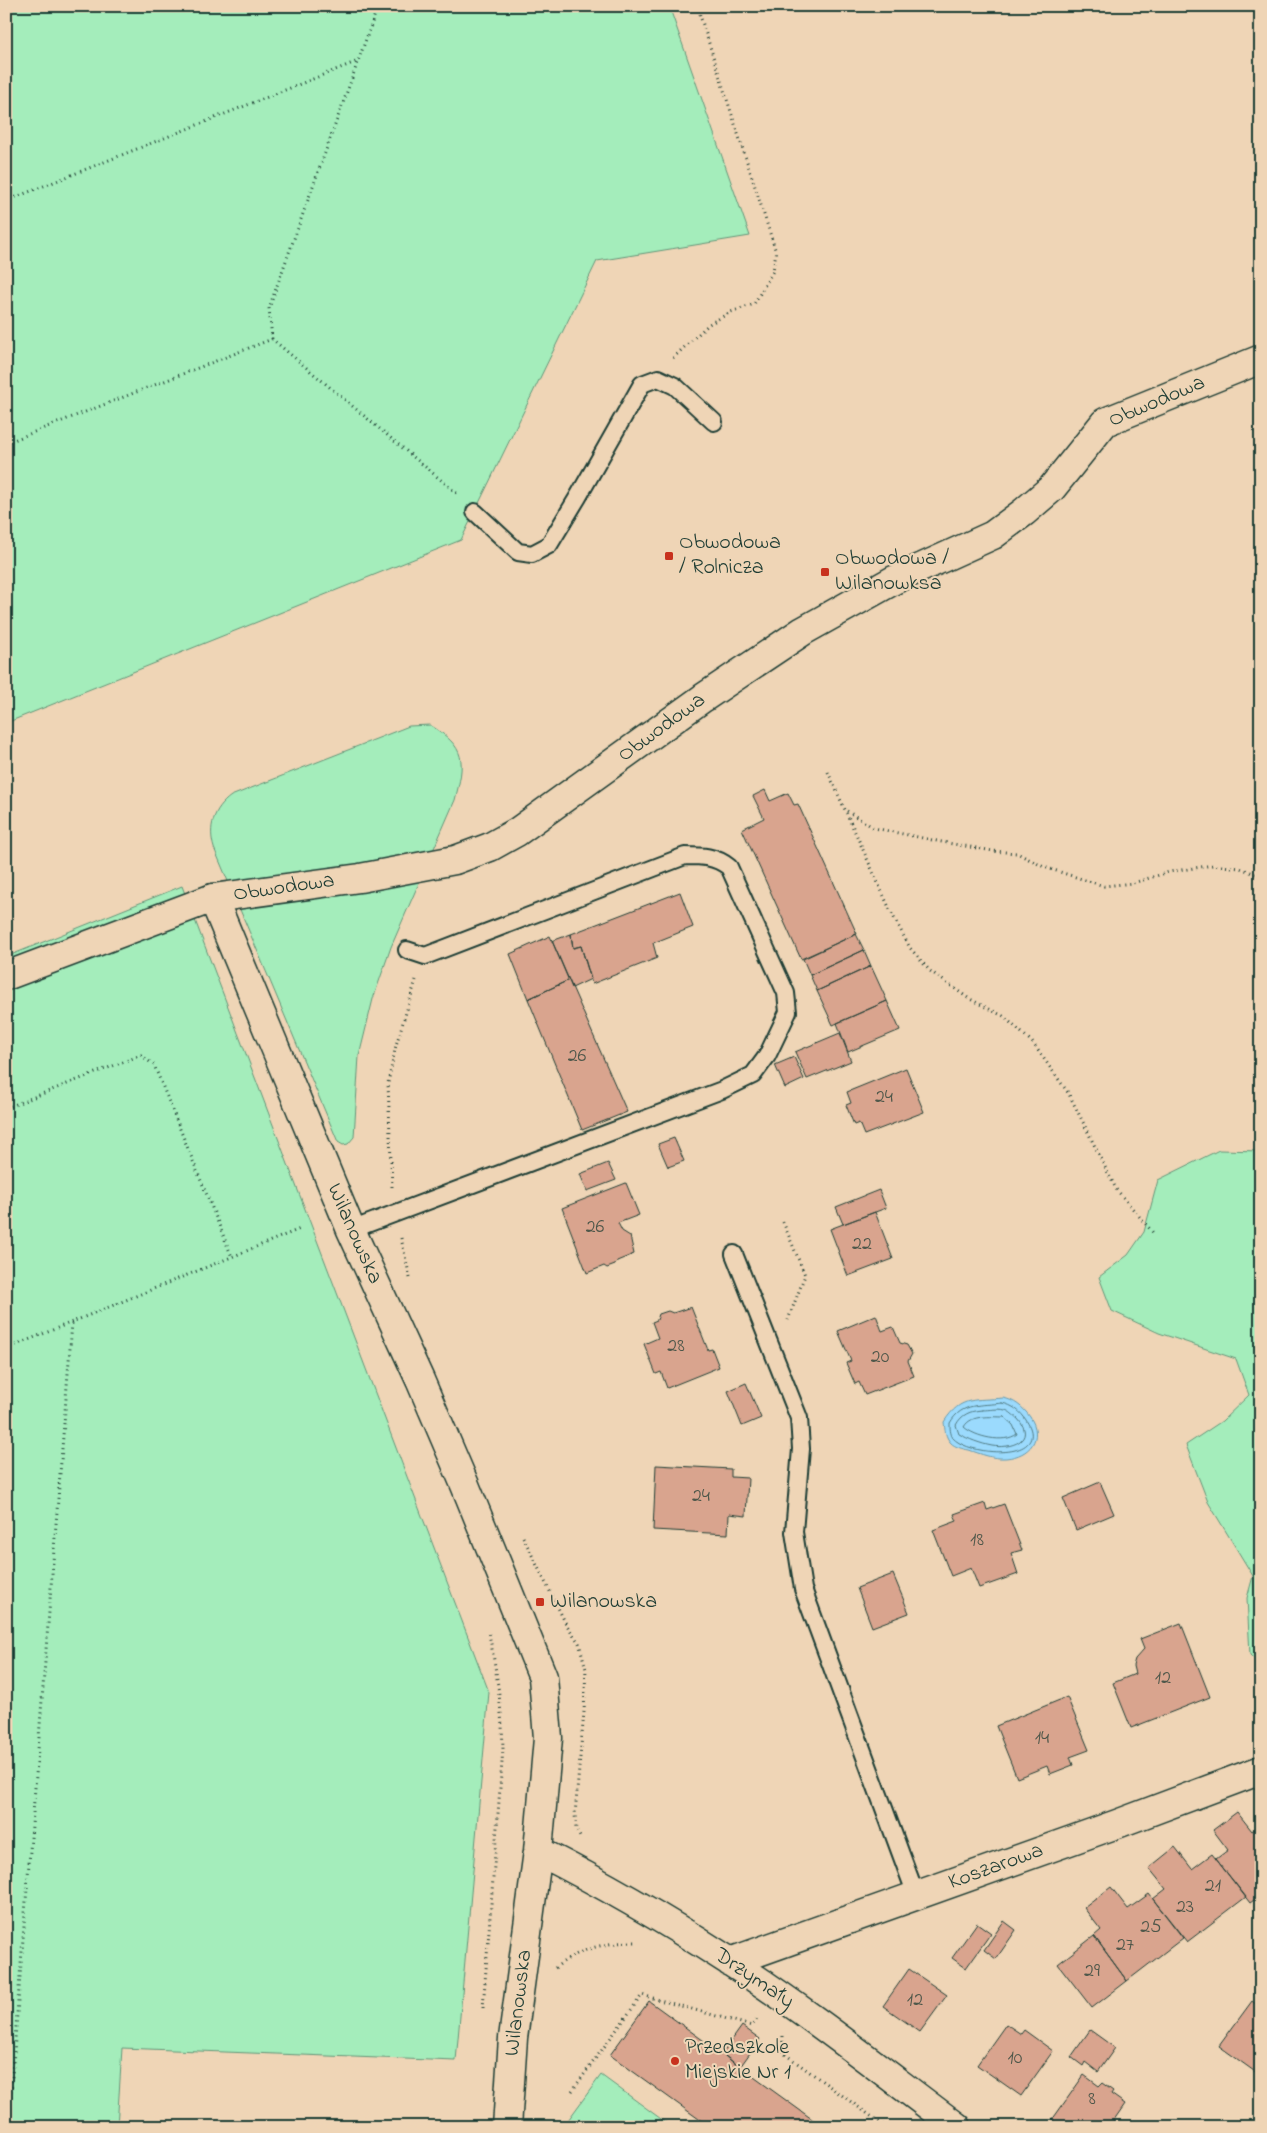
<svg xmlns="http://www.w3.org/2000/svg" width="1267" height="2133" font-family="'Indie Flower',sans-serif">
<rect width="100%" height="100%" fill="#efd5b6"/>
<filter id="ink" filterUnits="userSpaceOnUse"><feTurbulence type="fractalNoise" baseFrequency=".02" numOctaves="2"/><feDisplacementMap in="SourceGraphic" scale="10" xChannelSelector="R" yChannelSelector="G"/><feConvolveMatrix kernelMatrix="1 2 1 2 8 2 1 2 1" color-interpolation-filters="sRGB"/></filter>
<g filter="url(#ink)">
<path fill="#a4edbb" stroke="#629578" d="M6 6H669L750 236 597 261 461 540 6 723Z
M430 725C467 748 465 761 455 800L391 947 373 999 359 1056 354 1137 348 1144 343 1145 338 1142 214 848C208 828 213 809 231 796L409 726Z
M182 886 489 1692 456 2061 122 2048 117 2127H6V957Z
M1219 1150 1261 1151V1665L1250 1655 1247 1598 1253 1576 1208 1502 1186 1445 1222 1421 1249 1395 1236 1359 1159 1333 1112 1311 1099 1277 1128 1255 1144 1232 1158 1180Z
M601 2075 672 2127H563Z"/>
<path fill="#9bdafd" stroke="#699bad" d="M1003 1398C1014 1400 1023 1407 1030 1417 1044 1438 1030 1456 1006 1458 993 1459 981 1454 969 1450 963 1449 955 1447 951 1443 945 1437 945 1429 944 1422 961 1395 976 1401 1003 1398Z"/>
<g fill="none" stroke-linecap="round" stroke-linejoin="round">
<path stroke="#517c84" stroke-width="1" d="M1002 1403C1013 1405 1021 1412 1026 1420 1053 1461 970 1457 953 1438 950 1433 950 1428 950 1423 962 1402 981 1406 1002 1403Z
M982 1410C989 1410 999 1408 1005 1410 1010 1411 1014 1416 1018 1419 1037 1441 1010 1449 992 1446 981 1444 968 1439 959 1434L956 1425C962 1414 970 1411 982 1410Z
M1004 1417 1013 1425 1017 1434C1004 1444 975 1437 964 1427 971 1414 991 1417 1004 1417Z"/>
</g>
<path fill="#d9a48e" stroke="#1f3d34" d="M765 790 770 801 788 793 794 805 798 804 857 934 801 959 742 829 764 818 753 796Z
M680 892 693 927 653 943 657 958 592 984 581 946 573 948 571 934Z
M571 934 573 948 581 946 591 979 572 988 552 941Z
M856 934 864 950 810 975 803 959Z
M550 936 569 980 528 999 510 954Z
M864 950 871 966 817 991 810 975Z
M871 966 887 1001 833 1025 817 991Z
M569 980 627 1112 582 1130 528 999Z
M887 1001 900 1030 848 1052 837 1023Z
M840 1033 851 1061 807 1079 795 1052Z
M794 1057 804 1079 785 1088 775 1065Z
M906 1068 924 1112 864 1135 859 1123 854 1125 846 1105 851 1103 847 1092Z
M674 1138 684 1161 668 1167 658 1144Z
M608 1163 616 1180 587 1191 580 1174Z
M626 1183 639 1215 618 1223 622 1231 630 1236 634 1254 617 1261 615 1265 607 1268 604 1266 587 1273 562 1208Z
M879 1190 886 1208 843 1224 836 1207Z
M875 1212 893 1259 848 1276 830 1229Z
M691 1307 708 1350 712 1349 719 1367 667 1388 661 1372 656 1374 644 1344 658 1338 652 1322 657 1320 659 1314 668 1311 673 1313Z
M876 1315 882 1331 893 1327 900 1343 907 1345 912 1354 908 1361 914 1376 865 1395 859 1382 855 1384 846 1363 851 1361 838 1331Z
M746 1383 761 1418 742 1426 728 1391Z
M656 1465 731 1469V1477L748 1478 746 1516 729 1514 728 1534 653 1530Z
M1100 1482 1114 1514 1076 1530 1063 1498Z
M985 1503 987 1510 1004 1504 1022 1550 1011 1553 1018 1574 979 1588 971 1568 951 1576 933 1530 957 1521 954 1514Z
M893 1574 909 1613 872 1627 857 1588Z
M1181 1623 1210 1697 1131 1728 1113 1683 1135 1674 1133 1666 1135 1659 1144 1649 1140 1639Z
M1067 1697 1089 1750 1070 1757 1073 1765 1050 1774 1047 1766 1017 1778 996 1726Z
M1237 1812 1252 1831 1261 1825V1895L1250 1903 1216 1859 1228 1850 1213 1830Z
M1175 1847 1192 1869 1212 1854 1246 1897 1187 1942 1153 1899 1166 1889 1149 1868Z
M1111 1887 1128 1909 1149 1894 1183 1938 1127 1981 1094 1936 1101 1930 1084 1908Z
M1004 1921 1016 1930 996 1959 984 1950Z
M977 1923 991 1933 966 1968 952 1958Z
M1094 1936 1127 1981 1092 2008 1058 1964Z
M909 1969 947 1995 920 2032 883 2006Z
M649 2001 740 2067 823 2127H710L610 2055Z
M1252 2001 1261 2008V2076L1219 2046Z
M1006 2024 1021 2034 1024 2030 1053 2051 1021 2096 977 2065Z
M742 2026 760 2039 740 2067 722 2054Z
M1090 2030 1115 2048 1098 2072 1085 2062 1083 2066 1071 2057Z
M1084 2075 1099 2086 1102 2083 1113 2091 1111 2094 1125 2104 1109 2127H1062L1052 2120Z"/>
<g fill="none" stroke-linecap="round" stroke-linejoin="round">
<g stroke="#1f3d34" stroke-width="20">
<path id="lane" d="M475 512 518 552 532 554 549 545 578 497 642 384 658 378 675 386 714 422
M351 1230 722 1090 753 1075 767 1056 788 1012 786 993 729 867C715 856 702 856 685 856L425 956 407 950
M734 1254 799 1418 801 1449 794 1532 803 1589 916 1895"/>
</g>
<g stroke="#1f3d34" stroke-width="31">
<path id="street" d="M213 898 351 1230 420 1380 465 1485 543 1677 548 1738 538 1851 513 2038 507 2127
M538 1851C604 1884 667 1921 729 1961 808 2012 882 2071 957 2127
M730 1962 1117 1824 1261 1770"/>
</g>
<g stroke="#1f3d34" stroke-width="31">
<path id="primary" d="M6 976 213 898 360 878 455 860 490 847 517 832 703 698 803 631 894 580 993 535 1024 512 1052 488 1105 422 1261 359"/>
</g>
<path stroke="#1f3d34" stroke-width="3" stroke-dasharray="1 4" stroke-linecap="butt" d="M6 201 358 61
M272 339 269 308 378 6
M673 358 709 324 731 312 754 304 773 271 776 252 697 6
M6 443 272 339 459 495
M828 772 892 914 910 948 930 971 968 998 1003 1016 1032 1042 1069 1094 1116 1189 1155 1235
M847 811 874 828 942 842 993 851 1017 853 1044 867 1104 886 1133 883 1169 872 1213 865 1240 868 1261 876
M6 1108 141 1055 154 1065 232 1257
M392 1187 388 1083 396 1045 416 980
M783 1222 805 1275 788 1320
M401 1238 410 1278
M6 1349 300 1229
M523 1537 566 1624 579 1643 586 1669 584 1712 575 1814 576 1829 580 1837
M555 1968C580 1948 606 1942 637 1942
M483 2008 503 1749C502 1710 497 1672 489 1634
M783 2036 782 2052 886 2127
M572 2091 642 1995 752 2026 757 2019
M8 2127 72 1323"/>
<use href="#lane" stroke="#efd5b6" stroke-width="16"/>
<use href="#street" stroke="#efd5b6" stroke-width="28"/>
<use href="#primary" stroke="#efd5b6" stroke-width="28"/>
</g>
</g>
<g fill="#c8321e" stroke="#efd5b6" stroke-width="2">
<rect x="664" y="551" width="10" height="10" rx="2.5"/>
<rect x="820" y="567" width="10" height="10" rx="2.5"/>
<rect x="535" y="1597" width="10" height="10" rx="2.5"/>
<circle cx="675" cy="2061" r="5"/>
</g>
<g text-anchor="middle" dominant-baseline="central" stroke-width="4" stroke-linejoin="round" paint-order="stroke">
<g font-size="20" fill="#4e574a">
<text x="577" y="1056">26</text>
<text x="884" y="1097">24</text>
<text x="595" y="1227">26</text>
<text x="862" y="1244">22</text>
<text x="676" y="1346">28</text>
<text x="880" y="1357">20</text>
<text x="701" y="1496">24</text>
<text x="977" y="1540">18</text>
<text x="1163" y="1678">12</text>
<text x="1042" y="1738">14</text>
<text x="1213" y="1886">21</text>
<text x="1185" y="1907">23</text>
<text x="1151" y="1927">25</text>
<text x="1125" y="1945">27</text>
<text x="1092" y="1971">29</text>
<text x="915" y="2000">12</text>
<text x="1015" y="2058">10</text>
<text x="1092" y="2099">8</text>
</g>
<g font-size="22" fill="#1f3d34" stroke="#efd5b6">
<text transform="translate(1157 402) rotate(-23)">Obwodowa</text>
<text transform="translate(662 728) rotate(-36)">Obwodowa</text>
<text transform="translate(284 888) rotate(-8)">Obwodowa</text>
<text transform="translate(354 1234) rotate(66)">Wilanowska</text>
<text transform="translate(996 1867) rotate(-20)">Koszarowa</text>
<text transform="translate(754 1979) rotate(34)">Drzymały</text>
<text transform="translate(519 2003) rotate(-83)">Wilanowska</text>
</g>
<g font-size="22" fill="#1f3d34" stroke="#efd5b6" text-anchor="start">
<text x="679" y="543">Obwodowa<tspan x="679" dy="25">/ Rolnicza</tspan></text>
<text x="835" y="559">Obwodowa /<tspan x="835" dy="25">Wilanowksa</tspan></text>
<text x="550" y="1602">Wilanowska</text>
<text x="685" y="2048">Przedszkole<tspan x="685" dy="25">Miejskie Nr 1</tspan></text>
</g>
</g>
<rect width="1267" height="2133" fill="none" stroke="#efd5b6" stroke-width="25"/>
<rect x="12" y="12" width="1242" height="2108" fill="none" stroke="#1f3d34" stroke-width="2" filter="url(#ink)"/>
</svg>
